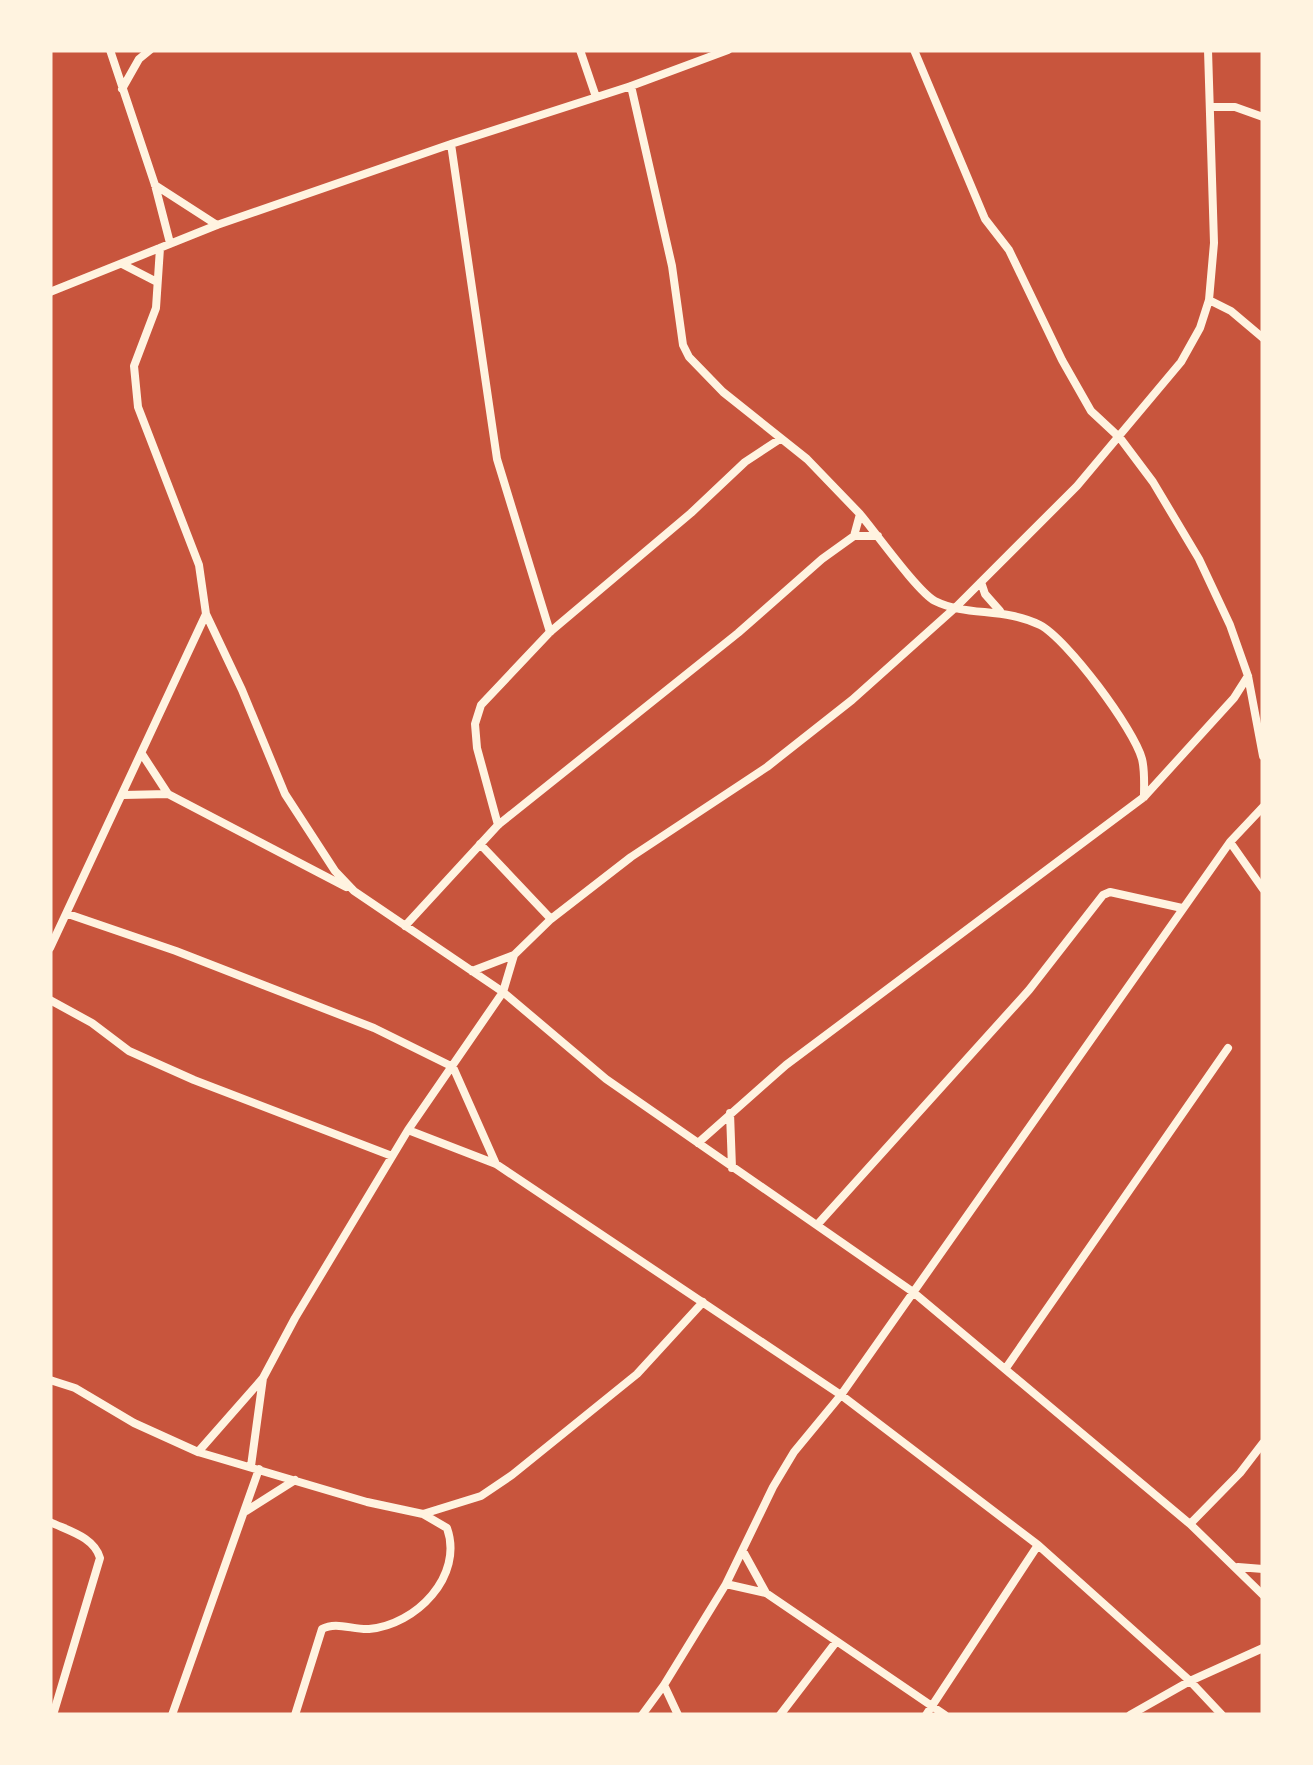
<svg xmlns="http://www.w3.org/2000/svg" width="1313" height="1765" font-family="'Varela Round',sans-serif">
<rect width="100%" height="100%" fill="#c8553d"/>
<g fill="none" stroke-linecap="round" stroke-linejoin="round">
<path stroke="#fff3e0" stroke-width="8" d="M110 50 155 185 170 243
M580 50 596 97
M914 50 985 219 1009 250 1062 360 1091 411 1120 438 1153 482 1199 559 1230 625 1248 676 1263 756
M631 86 672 266 683 345 689 357 723 392 807 459 860 514 854 536
M122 89 139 59 150 50
M1212 107H1235L1263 117
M451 144 497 459 550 632
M155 185 217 225
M160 248 156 308 134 366 138 407 199 565 206 614 242 690 285 794 335 871 354 891 503 992 606 1079 913 1292 1190 1524 1263 1595
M122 264 155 281
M50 292 217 225 451 144 631 86 728 50
M1209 300 1231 311 1263 338
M860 514C876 533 918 592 935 601 967 617 1004 607 1040 625 1067 639 1134 729 1142 759 1145 771 1144 784 1144 797
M981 582 985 594 1000 611
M142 754 168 794
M123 795 168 794 346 887
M498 825 477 748 475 724 481 705 550 632 691 513 745 462 780 439
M1230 842 1263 889
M480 844 551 919
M68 914 176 951 374 1028 453 1067 496 1164
M405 926 498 825 738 633 822 559 854 536H878
M50 948 206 614
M472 971 514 955 551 919 631 857 767 767 852 700 956 607 1077 486 1181 362 1200 328 1209 300 1214 243 1208 50
M50 1000 92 1023 129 1051 194 1080 392 1156
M730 1113 732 1168
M408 1130 496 1164 841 1395 1038 1545 1190 1681 1222 1715
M698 1143 786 1065 1144 797 1234 698 1248 676
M817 1225 1029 990 1103 895 1110 892 1182 908
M1006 1368 1228 1048
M50 1380 75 1388 134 1423 198 1452 367 1502 423 1514 447 1528C464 1576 416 1625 369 1629 353 1630 336 1621 322 1629L295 1715
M198 1452 263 1378 295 1318 408 1130 503 992 514 955
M251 1466 263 1378
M246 1511 295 1480
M423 1514 481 1496 512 1475 637 1374 703 1302
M50 1522C69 1531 94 1537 100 1558L53 1715
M1190 1524 1240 1473 1263 1443
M744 1553 766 1593
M1238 1567 1263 1569
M726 1584 766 1593 945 1715
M664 1685 678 1715
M172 1715 259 1469
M642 1715 664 1685 726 1584 773 1487 794 1452 841 1395 1230 842 1263 807
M780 1715 836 1642
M926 1715 1038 1545
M1130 1715 1190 1681 1263 1648"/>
</g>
<rect width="1313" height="1765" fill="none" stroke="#fff3e0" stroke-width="105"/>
</svg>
